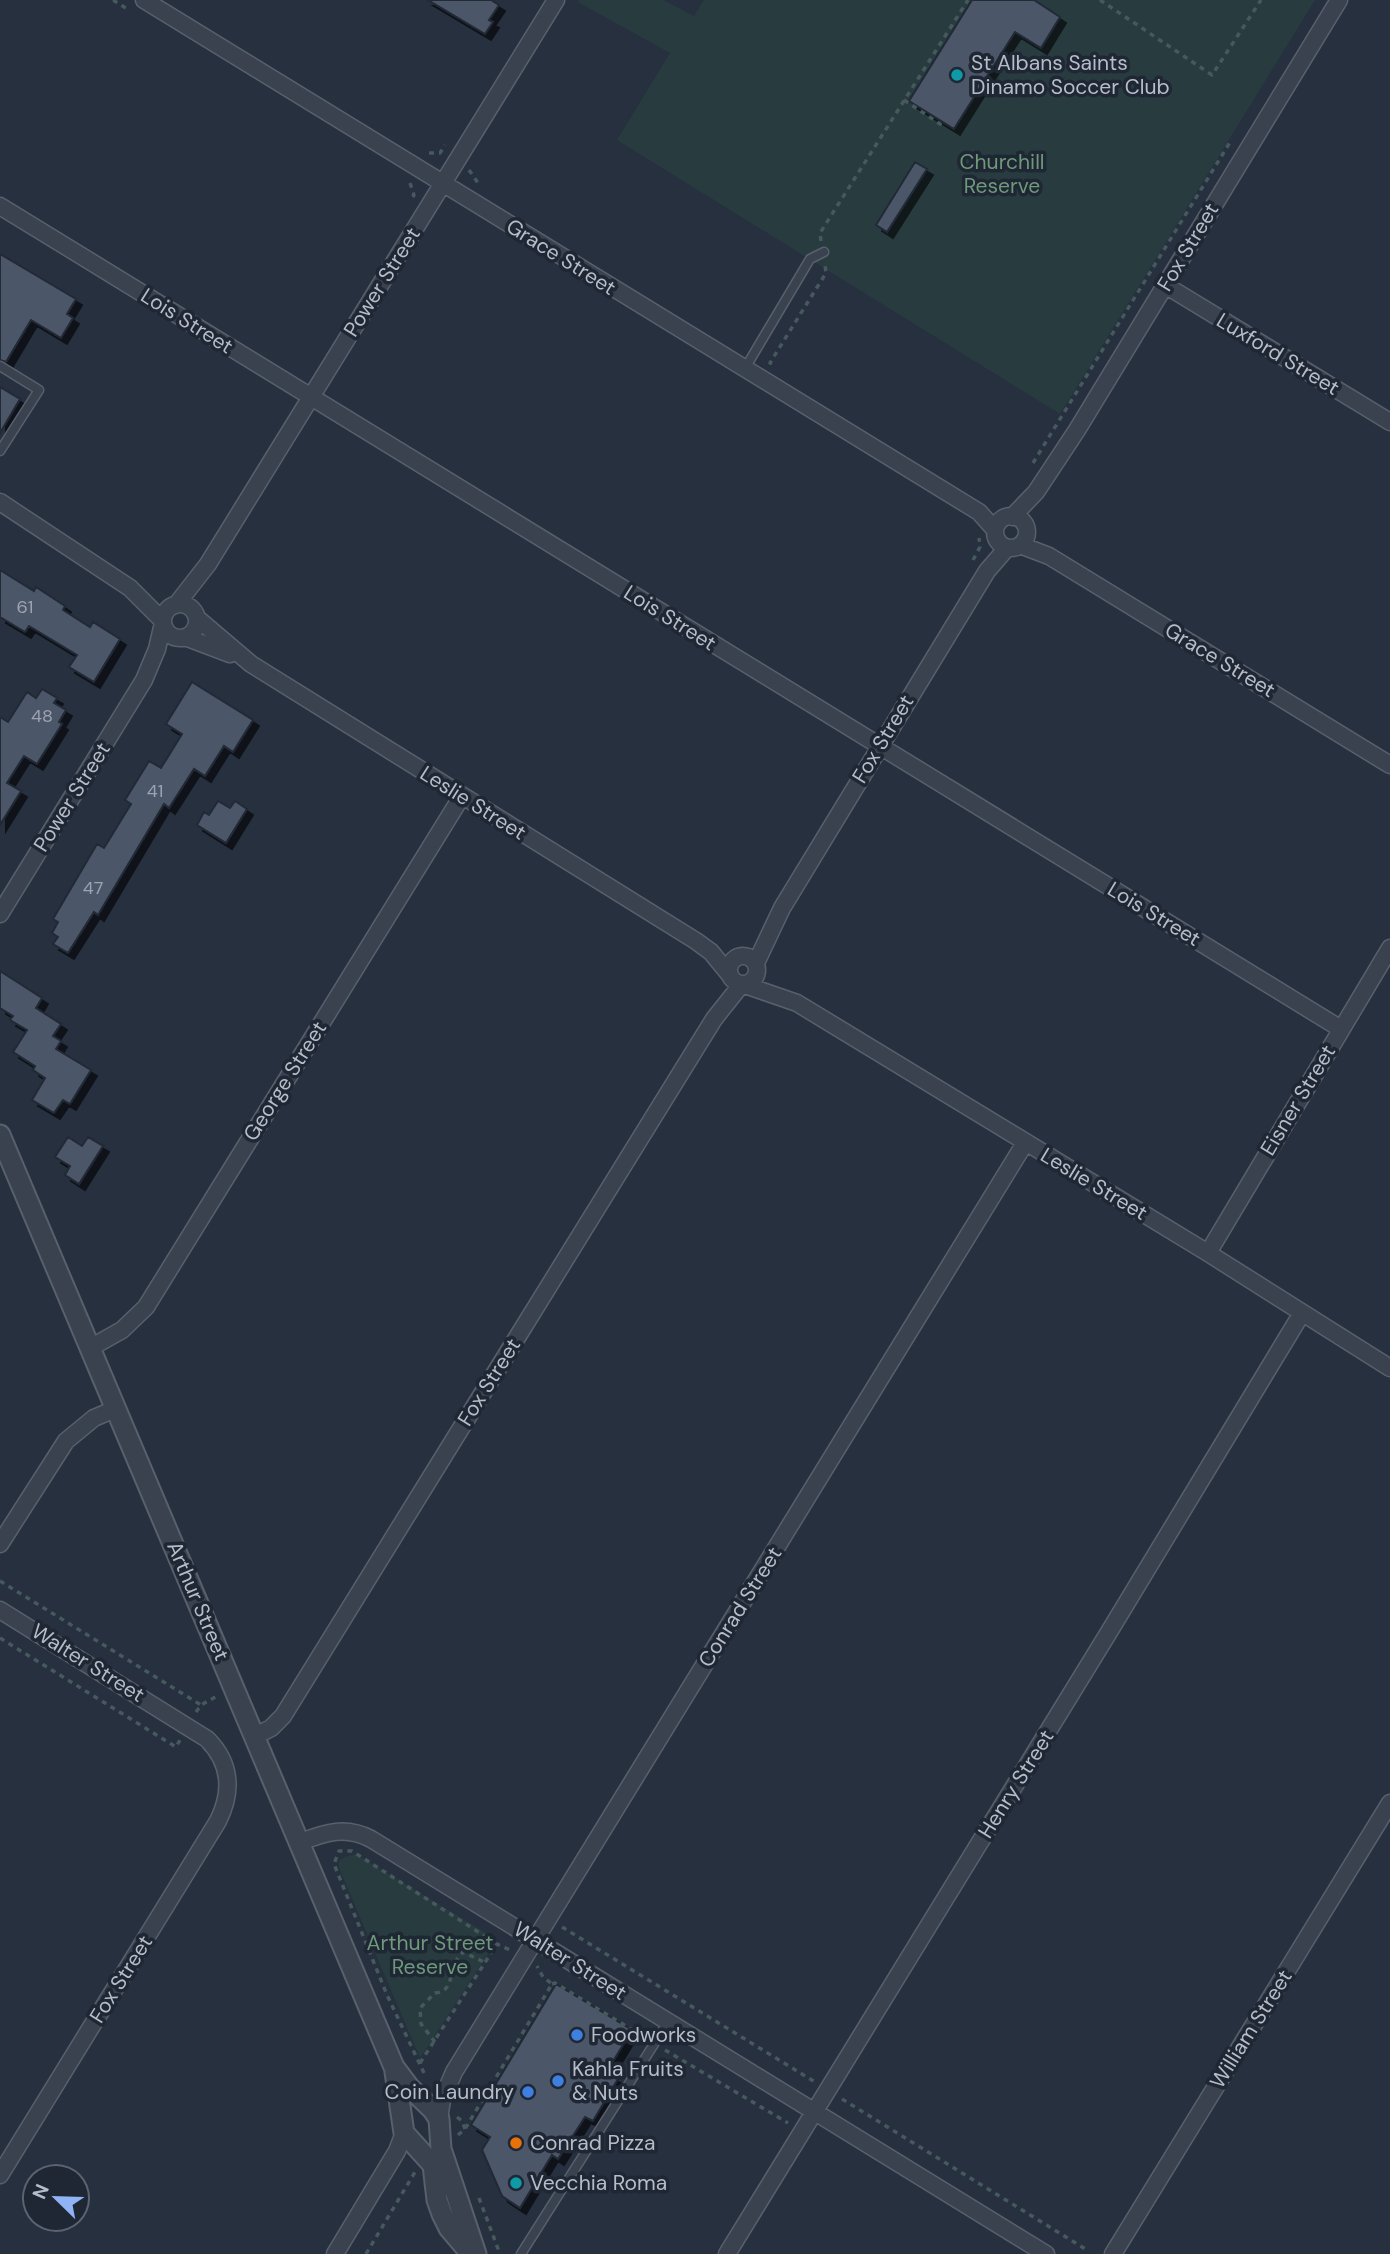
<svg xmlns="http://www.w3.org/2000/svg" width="1390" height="2254" font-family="'DM Sans',sans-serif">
<defs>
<filter id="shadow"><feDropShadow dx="6" dy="6" stdDeviation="0" flood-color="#0009"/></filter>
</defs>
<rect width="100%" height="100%" fill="#26303f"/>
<path fill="#283c40" d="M580 0H663L694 16 704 0H1315L1060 414 617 140 670 53 578 2Z
M356 1854 491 1936 496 1942 420 2058 339 1868V1861L345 1857Z"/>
<path fill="#4c5668" stroke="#212936" stroke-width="2" filter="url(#shadow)" d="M428 0H491L499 5 489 20 493 22 485 34Z
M972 0H1034L1060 17 1041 48 1015 32 954 129 909 101Z
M915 162 927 169 887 232 876 225Z
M0 254 76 299 67 314 73 318 61 338 31 320 6 362 0 360Z
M0 387 20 399 0 433Z
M0 570 34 591 36 587 65 606 63 610 90 627 93 622 120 639 94 682 69 667 77 655 29 626 25 632 0 617Z
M192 682 253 720 233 752 224 746 205 776 194 769 169 808 164 804 98 915 94 912 68 953 53 944 58 937 52 933 58 922 53 919 97 844 104 848 131 804 125 800 149 761 161 768 182 734 166 724Z
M42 689 57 698 54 703 66 710 59 722 62 724 37 764 24 756 7 783 21 791 0 825V717L8 722 27 692 36 698Z
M218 801 230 808 235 801 247 809 226 843 197 825 204 812 209 815Z
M0 971 42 998 36 1008 61 1024 53 1036 61 1041 56 1049 91 1070 70 1104 63 1100 54 1113 32 1100 45 1078 33 1070 35 1066 13 1052 27 1030 10 1020 13 1016 0 1008Z
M68 1137 82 1146 88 1137 103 1146 79 1184 65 1175 70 1166 55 1157Z
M556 1984 632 2030 606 2073 618 2079 593 2121 585 2117 558 2159 552 2155 520 2208 502 2196 482 2150 490 2137 471 2125Z"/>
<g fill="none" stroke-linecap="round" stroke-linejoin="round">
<g stroke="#58606c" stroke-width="11">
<path id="service" d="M0 366 39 390 0 451
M744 370 810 259 824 252
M521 2254 668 2022"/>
</g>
<g stroke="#58606c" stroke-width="19">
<path id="minor" d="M144 0 979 512 995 530
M0 206 1341 1029
M1165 285 1390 422
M0 502 130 588 163 621
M995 532a16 16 0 1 1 32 0a16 16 0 1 1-32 0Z
M1012 517 1036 492 1077 430 1339 0
M1020 545 1049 556 1390 765
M163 621a17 17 0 1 1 34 0a17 17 0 1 1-34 0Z
M176 605 208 564 556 0
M197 618 251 664 696 941 711 952 729 974
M185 637 230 654
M0 914 144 680 157 649 163 623
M729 970a14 14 0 1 1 28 0a14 14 0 1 1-28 0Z
M756 963 782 908 987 571 1007 548
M745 985 797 1003 1208 1253 1390 1368
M1208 1253 1390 948
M90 1348 122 1330 146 1307 462 796
M0 1544 66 1441 94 1418 115 1409
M0 1610 207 1739C231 1763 233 1791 218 1821L0 2175
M255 1736 271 1728 283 1716 714 1019 741 985
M301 1842C326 1832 346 1826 371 1839L1046 2254
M439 2119 442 2100 454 2072 1025 1143
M335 2254 397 2151 404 2133
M727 2254 1109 1632 1302 1313
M1113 2254 1390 1803"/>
</g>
<g stroke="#58606c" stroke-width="23">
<path id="tertiary" d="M0 1135 394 2067 409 2087 433 2110 439 2119 441 2149 476 2254
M395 2072 404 2133 433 2165 437 2200 442 2214 449 2228 471 2254"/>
</g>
<path stroke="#46595d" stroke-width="3.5" stroke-dasharray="5 5" stroke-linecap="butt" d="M113 0 129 10
M1100 0 1212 75 1261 0
M904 100 940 124 942 122
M429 153H440L445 145
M469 170 478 183
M410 183 414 195 412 198
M821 241 820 233 968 0
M772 364 770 363 773 358 826 273 825 265
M1033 463 1232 139
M973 560 980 547 979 538
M0 1581 201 1705
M0 1638 176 1747 180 1740
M196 1712 201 1705 217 1696
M562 1927 815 2082
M552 1984 555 1983 644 2037
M435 2042 421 2024 420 2008 435 1993C453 1992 449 1974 456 1961 456 1960 462 1953 463 1952L484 1962
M665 2050 788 2123
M420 2063 497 1944 510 1950
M424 2073 387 1995 334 1864 339 1851H352L483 1935 494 1949
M842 2099 1087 2250
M457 2117 462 2121 465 2129
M458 2135 465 2129 552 1984 543 1977 537 1966
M479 2198 500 2254
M366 2254 415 2172"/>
<use href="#service" stroke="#3a424f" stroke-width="8"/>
<use href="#minor" stroke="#3a424f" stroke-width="16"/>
<use href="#tertiary" stroke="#3a424f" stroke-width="19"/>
</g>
<g fill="#0f9aa8" stroke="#1f2734" stroke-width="2.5">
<circle cx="957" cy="75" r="7"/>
<circle cx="516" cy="2183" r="7"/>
</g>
<g fill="#3f7fe0" stroke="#1f2734" stroke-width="2.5">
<circle cx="577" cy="2035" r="7"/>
<circle cx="558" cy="2081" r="7"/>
<circle cx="528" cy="2092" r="7"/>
</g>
<circle fill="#e8710a" stroke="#1f2734" stroke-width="2.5" cx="516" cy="2143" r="7"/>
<g text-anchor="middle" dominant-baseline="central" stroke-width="7" stroke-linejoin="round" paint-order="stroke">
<g font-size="18" fill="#9ca3b1">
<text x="25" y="607">61</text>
<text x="42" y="716">48</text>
<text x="155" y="791">41</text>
<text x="93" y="888">47</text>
</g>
<g font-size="21" fill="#b6bdc9" stroke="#1f2734" text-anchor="start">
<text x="971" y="63">St Albans Saints<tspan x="971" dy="24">Dinamo Soccer Club</tspan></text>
<text x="591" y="2035">Foodworks</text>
<text x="572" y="2069">Kahla Fruits<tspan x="572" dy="24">&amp; Nuts</tspan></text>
<text x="514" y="2092" text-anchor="end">Coin Laundry</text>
<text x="530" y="2143">Conrad Pizza</text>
<text x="530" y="2183">Vecchia Roma</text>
</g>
<g font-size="21" fill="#6e997a" stroke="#1f2734">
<text x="1002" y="162">Churchill<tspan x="1002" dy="24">Reserve</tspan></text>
<text x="430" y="1943">Arthur Street<tspan x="430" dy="24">Reserve</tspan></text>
</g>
<g font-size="21" fill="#b6bdc9" stroke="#1f2734">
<text transform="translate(1188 247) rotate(-59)">Fox Street</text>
<text transform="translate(561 257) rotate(32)">Grace Street</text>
<text transform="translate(382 282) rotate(-58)">Power Street</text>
<text transform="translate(187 321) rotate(32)">Lois Street</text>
<text transform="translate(1278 354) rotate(31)">Luxford Street</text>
<text transform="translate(670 618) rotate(32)">Lois Street</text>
<text transform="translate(1220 660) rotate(31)">Grace Street</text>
<text transform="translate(883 739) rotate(-59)">Fox Street</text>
<text transform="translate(72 797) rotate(-58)">Power Street</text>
<text transform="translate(473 803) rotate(32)">Leslie Street</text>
<text transform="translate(1154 914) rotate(31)">Lois Street</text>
<text transform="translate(285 1081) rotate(-58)">George Street</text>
<text transform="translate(1298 1100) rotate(-59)">Eisner Street</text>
<text transform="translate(1094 1184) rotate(31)">Leslie Street</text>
<text transform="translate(489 1382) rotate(-58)">Fox Street</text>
<text transform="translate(198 1601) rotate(67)">Arthur Street</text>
<text transform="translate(740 1607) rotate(-58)">Conrad Street</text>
<text transform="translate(88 1663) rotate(32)">Walter Street</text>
<text transform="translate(1016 1784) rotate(-58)">Henry Street</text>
<text transform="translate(570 1961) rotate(32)">Walter Street</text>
<text transform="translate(121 1979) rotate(-58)">Fox Street</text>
<text transform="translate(1251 2029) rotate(-58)">William Street</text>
</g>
</g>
<g transform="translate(56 2198) rotate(293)"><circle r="33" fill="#1f2734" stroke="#5b6370" stroke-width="2"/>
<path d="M0-5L12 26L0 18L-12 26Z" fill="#90b3f5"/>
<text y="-10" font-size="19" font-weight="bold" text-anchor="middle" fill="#b6bdc9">N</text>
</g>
</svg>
